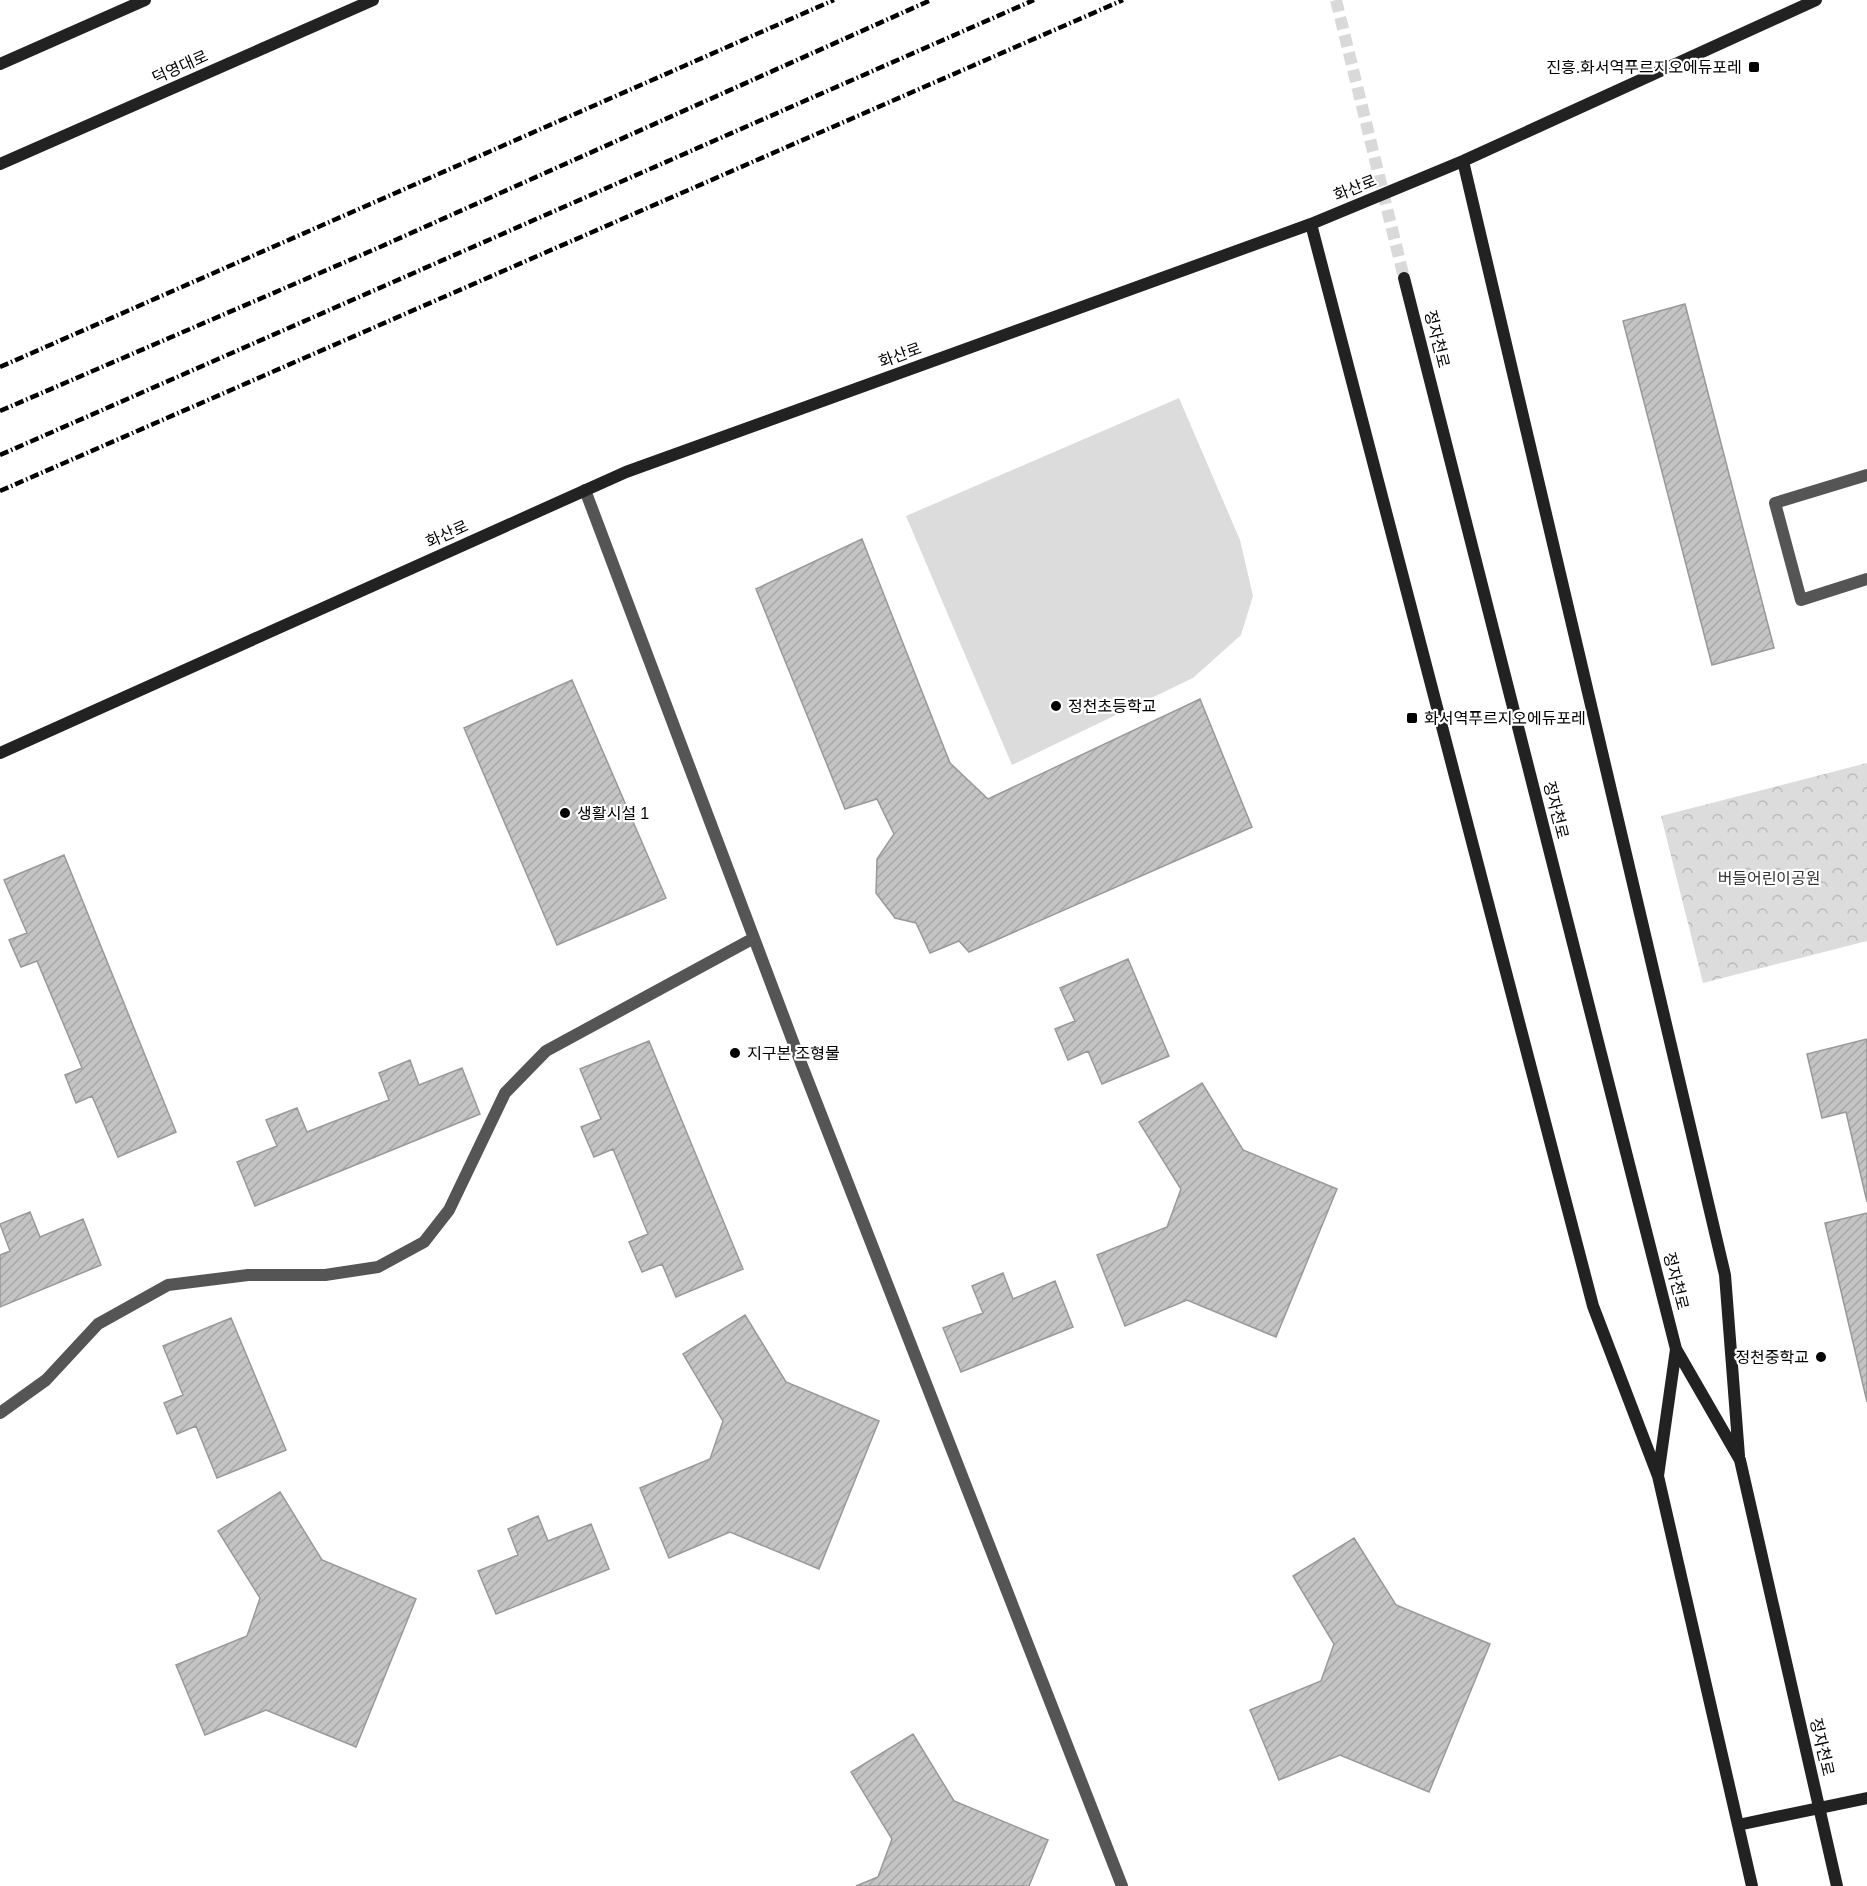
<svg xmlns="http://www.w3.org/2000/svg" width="1867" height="1886" font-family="Helvetica,'Noto Sans KR',sans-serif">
<defs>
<pattern id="park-crowns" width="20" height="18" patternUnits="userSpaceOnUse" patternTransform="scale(1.5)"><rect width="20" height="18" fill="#dcdcdc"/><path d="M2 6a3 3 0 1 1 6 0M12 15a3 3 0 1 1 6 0" fill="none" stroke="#bbb"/></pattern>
<pattern id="building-hatch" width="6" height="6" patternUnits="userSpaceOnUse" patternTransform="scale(1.5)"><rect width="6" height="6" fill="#c4c4c4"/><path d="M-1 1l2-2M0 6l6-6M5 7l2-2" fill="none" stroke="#a7a7a7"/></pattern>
</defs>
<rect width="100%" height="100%" fill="#fff"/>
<path fill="#dcdcdc" d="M1179 398 1240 540 1253 596 1241 635 1193 678 1012 765 906 516Z"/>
<path fill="url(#park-crowns)" d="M1867 763V941L1703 983 1661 816Z"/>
<path fill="url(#building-hatch)" stroke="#999" stroke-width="1.5" d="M1685 304 1774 648 1712 665 1623 321Z
M862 539 950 763 988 799 1200 699 1252 827 969 952 959 941 930 953 916 923 895 918 876 893 877 859 894 834 877 799 845 809 756 589Z
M572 680 666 898 557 945 464 728Z
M64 855 176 1132 118 1157 92 1096 76 1103 65 1075 82 1068 37 961 21 967 9 940 27 933 4 880Z
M1128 959 1169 1056 1102 1084 1088 1051 1068 1060 1055 1029 1075 1021 1060 988Z
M1867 1039V1202L1846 1112 1822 1118 1807 1054Z
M649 1041 743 1269 676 1297 662 1264 642 1272 629 1242 648 1234 613 1149 594 1157 581 1127 601 1119 580 1069Z
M410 1060 419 1085 462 1068 480 1114 255 1206 237 1162 277 1146 266 1120 297 1108 307 1132 389 1100 379 1073Z
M1202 1083 1243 1150 1337 1189 1276 1337 1187 1300 1125 1326 1097 1255 1167 1227 1181 1189 1139 1122Z
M30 1212 40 1237 83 1219 101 1265 0 1307V1255L10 1251 0 1224Z
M1867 1213V1402L1825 1223Z
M1003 1273 1013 1299 1055 1281 1073 1327 961 1372 943 1328 983 1313 972 1286Z
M745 1315 786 1382 879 1421 819 1569 730 1532 669 1558 640 1488 710 1459 723 1421 683 1354Z
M231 1318 286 1450 217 1478 196 1426 177 1434 164 1403 183 1395 163 1346Z
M280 1492 322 1560 416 1599 356 1747 266 1710 205 1735 176 1665 247 1636 260 1598 218 1531Z
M538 1516 548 1541 591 1524 609 1569 496 1614 478 1571 518 1555 508 1529Z
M1354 1538 1396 1605 1490 1644 1429 1792 1340 1755 1279 1780 1250 1710 1321 1681 1334 1644 1293 1576Z
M913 1734 954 1801 1048 1840 1029 1886H856L878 1877 892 1839 851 1772Z"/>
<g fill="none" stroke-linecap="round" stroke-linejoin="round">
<path stroke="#d9d9d9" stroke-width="12" stroke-dasharray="12 6" stroke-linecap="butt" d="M1336 0 1404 278"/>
<path stroke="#555" stroke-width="12" d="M1867 475 1775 503 1801 600 1867 579
M585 490 801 1063 1122 1886
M0 1413 46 1380 98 1324 168 1285 248 1275H325L378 1267 424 1242 449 1210 505 1093 546 1051 754 938"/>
<path stroke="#222" stroke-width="12" d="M0 64 145 0
M1463 161 1725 1275 1739 1456
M0 164 373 0
M1311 224 1593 1306 1658 1476
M1404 278 1676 1349 1740 1460 1837 1886
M0 753 626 472 1311 224 1463 161 1816 0
M1676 1349 1658 1476 1752 1886
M1738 1825 1867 1798"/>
<path stroke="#000" stroke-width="4.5" stroke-dasharray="9 3 1.5 3" stroke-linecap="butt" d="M0 367 834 0
M0 411 380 247 931 0
M0 455 1034 0
M0 491 1123 0"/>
</g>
<g fill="#000" stroke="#fff" stroke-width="2">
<rect x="1748" y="61" width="12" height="12" rx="3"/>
<circle cx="1056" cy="706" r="6"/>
<rect x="1406" y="712" width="12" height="12" rx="3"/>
<circle cx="565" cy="813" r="6"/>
<circle cx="735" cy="1053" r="6"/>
<circle cx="1821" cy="1357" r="6"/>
</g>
<g text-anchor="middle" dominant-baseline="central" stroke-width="4.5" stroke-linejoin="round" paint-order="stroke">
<g font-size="16" fill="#000" stroke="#fff">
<text transform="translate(180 67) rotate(-24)">덕영대로</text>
<text transform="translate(1355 188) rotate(-22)">화산로</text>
<text transform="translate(1437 339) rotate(76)">정자천로</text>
<text transform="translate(900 355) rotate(-20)">화산로</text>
<text transform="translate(447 534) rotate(-24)">화산로</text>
<text transform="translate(1556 810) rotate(76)">정자천로</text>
<text transform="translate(1676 1281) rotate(76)">정자천로</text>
<text transform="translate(1822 1747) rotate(77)">정자천로</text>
</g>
<g font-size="16" fill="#000" stroke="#fff" text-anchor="start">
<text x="1742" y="67" text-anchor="end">진흥.화서역푸르지오에듀포레</text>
<text x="1068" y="706">정천초등학교</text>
<text x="1424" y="718">화서역푸르지오에듀포레</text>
<text x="577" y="813">생활시설 1</text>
<text x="747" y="1053">지구본 조형물</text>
<text x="1809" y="1357" text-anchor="end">정천중학교</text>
</g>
<g font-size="16" fill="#333" stroke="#fff">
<text x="1769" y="878">버들어린이공원</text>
</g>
</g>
</svg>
